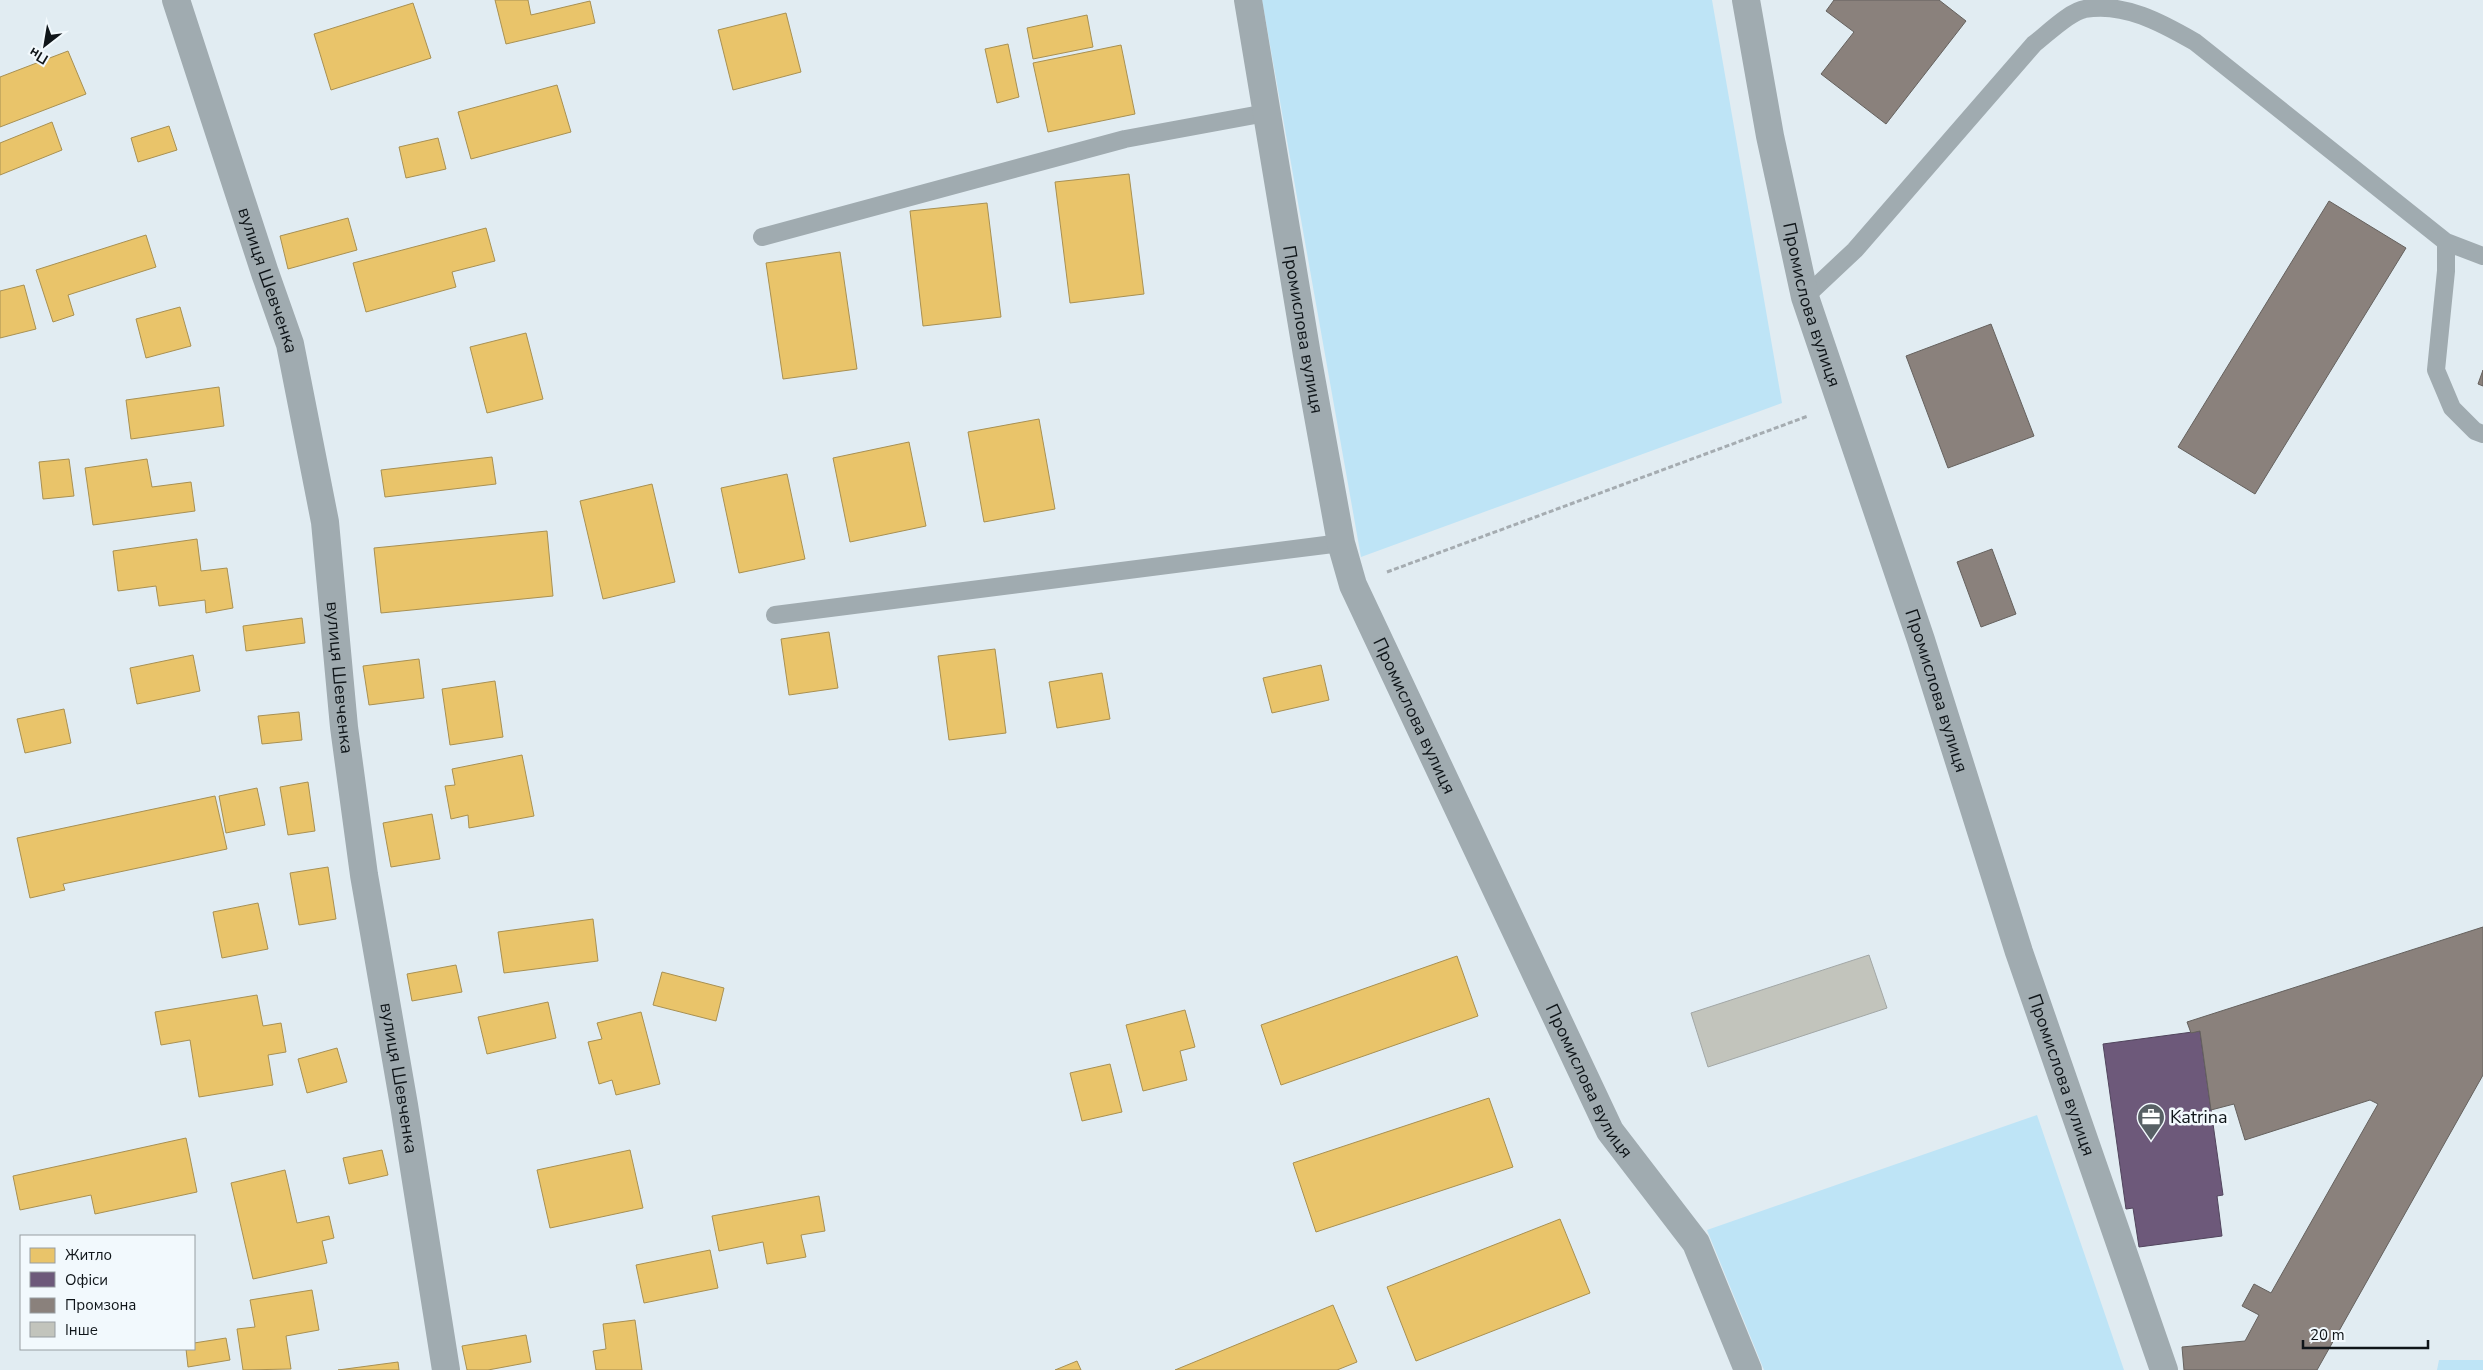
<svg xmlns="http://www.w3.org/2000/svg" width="2483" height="1370" font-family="'Nunito Sans',sans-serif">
<rect width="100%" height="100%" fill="#e1ecf2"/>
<path fill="#bee4f6" d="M1262 0H1712L1782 403 1361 557Z
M2037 1115 2124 1370H1764L1707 1230Z
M2439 1360H2483V1370H2437Z"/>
<path fill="#e9c46a" stroke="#a89052" d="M495 0H528L531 15 590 1 595 23 506 44Z
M413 3 431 58 331 90 314 34Z
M786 13 801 72 733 90 718 30Z
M1087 15 1093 47 1033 59 1027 28Z
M1008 44 1019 97 997 103 985 49Z
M1121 45 1135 114 1048 132 1033 63Z
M68 51 86 94 0 127V77Z
M557 85 571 132 471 159 458 112Z
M52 122 62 150 0 175V143Z
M169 126 177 150 138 162 131 138Z
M438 138 446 169 406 178 399 147Z
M1129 174 1144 294 1070 303 1055 182Z
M987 203 1001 317 923 326 910 211Z
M348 218 357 250 288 269 280 236Z
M486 228 495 261 452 272 456 287 366 312 353 263Z
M146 235 156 267 68 295 74 315 53 322 36 270Z
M840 252 857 369 783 379 766 263Z
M24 285 36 329 0 338V291Z
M180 307 191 346 146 358 136 319Z
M526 333 543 399 487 413 470 347Z
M219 387 224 426 131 439 126 400Z
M1039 419 1055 509 984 522 968 432Z
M909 442 926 526 850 542 833 458Z
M492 457 496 484 385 497 381 470Z
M69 459 74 496 43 499 39 462Z
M147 459 152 487 191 482 195 511 93 525 85 468Z
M787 474 805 559 739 573 721 488Z
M652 484 675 582 603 599 580 501Z
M547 531 553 596 381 613 374 548Z
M197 539 201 571 227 568 233 608 206 613 205 600 159 606 156 586 118 591 113 551Z
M302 618 305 643 246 651 243 626Z
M829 632 838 688 789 695 781 639Z
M995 649 1006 733 949 740 938 656Z
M193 655 200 691 137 704 130 668Z
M419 659 424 698 369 705 363 666Z
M1321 665 1329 700 1272 713 1263 678Z
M1102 673 1110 719 1057 728 1049 682Z
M495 681 503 737 450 745 442 689Z
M64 709 71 743 25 753 17 719Z
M299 712 302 740 262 744 258 716Z
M522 755 534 816 469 828 468 815 451 819 445 786 455 785 452 769Z
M308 782 315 831 288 835 280 787Z
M257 788 265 825 226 833 219 796Z
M215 796 227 849 63 884 65 890 30 898 17 838Z
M432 814 440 859 391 867 383 823Z
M328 867 336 919 299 925 290 873Z
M258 903 268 949 222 958 213 912Z
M593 919 598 961 504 973 498 932Z
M1457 956 1478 1016 1281 1085 1261 1025Z
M456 965 462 992 412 1001 407 974Z
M662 972 724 988 716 1021 653 1005Z
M257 995 263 1026 281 1023 286 1052 268 1055 273 1085 199 1097 190 1040 161 1045 155 1012Z
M548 1002 556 1038 487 1054 478 1017Z
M1185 1010 1195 1047 1180 1051 1187 1080 1143 1091 1126 1025Z
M641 1012 660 1084 616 1095 612 1080 599 1084 588 1042 602 1039 597 1023Z
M337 1048 347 1082 307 1093 298 1059Z
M1110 1064 1122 1112 1082 1121 1070 1073Z
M1489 1098 1513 1167 1316 1232 1293 1163Z
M186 1138 197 1192 95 1214 91 1195 20 1210 13 1176Z
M382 1150 388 1175 349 1184 343 1158Z
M630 1150 643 1208 550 1228 537 1170Z
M285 1170 297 1223 329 1216 334 1238 322 1241 327 1263 253 1279 231 1183Z
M819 1196 825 1231 801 1235 806 1257 767 1264 763 1242 719 1251 712 1216Z
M1560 1219 1590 1293 1416 1361 1387 1287Z
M710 1250 718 1288 644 1303 636 1265Z
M312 1290 319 1330 286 1336 291 1369 243 1370 237 1329 255 1327 250 1300Z
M1333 1305 1357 1362 1337 1370H1175Z
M635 1320 642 1370H596L593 1351 606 1349 603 1324Z
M526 1335 531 1362 488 1370H467L462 1346Z
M226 1338 230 1360 188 1367 186 1349H194V1343Z
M1077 1361 1081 1370H1055Z
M398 1362 399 1370H338Z"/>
<path fill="#6d597a" stroke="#51455d" d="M2200 1031 2223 1195 2217 1196 2222 1236 2139 1247 2133 1208 2126 1209 2103 1044Z"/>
<path fill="#8a817c" stroke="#65615e" d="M1834 0H1939L1966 21 1886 124 1821 74 1854 32 1826 11Z
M2329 201 2406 248 2255 494 2178 447Z
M1991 324 2034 436 1948 468 1906 356Z
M2483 370V386L2478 384Z
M1992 549 2016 614 1981 627 1957 562Z
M2483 927V1075L2317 1370H2184L2182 1347 2245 1341 2259 1315 2242 1306 2254 1284 2271 1293 2378 1104 2370 1100 2245 1140 2234 1104 2211 1110 2200 1031 2191 1033 2187 1022Z"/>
<path fill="#c2c4bc" stroke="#a2a7a6" d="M1869 955 1887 1008 1708 1067 1691 1013Z"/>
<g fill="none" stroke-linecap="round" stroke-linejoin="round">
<path stroke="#a5acb1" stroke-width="3" stroke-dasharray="5 2.5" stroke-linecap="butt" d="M1387 572 1808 416"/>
<path stroke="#a0abb0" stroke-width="18" d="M762 237 1125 139 1266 113
M2446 242V271L2436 370 2452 408 2475 431 2483 434
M1805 297 1855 250 2034 44C2046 35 2070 11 2085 9 2124 2 2162 23 2195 42L2446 242 2483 256
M775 615 1341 543"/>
<g stroke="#a0abb0" stroke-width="28">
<path id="s1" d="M1248 0 1307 355 1341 543 1353 585 1610 1131 1696 1243 1748 1370"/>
<path id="s2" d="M1746 0 1770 136 1805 297 1921 640 2019 952 2164 1370"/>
</g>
<path stroke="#a0abb0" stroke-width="28" id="s3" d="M176 0 265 273 290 344 325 522 344 727 364 875 404 1105 446 1370"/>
</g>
<defs>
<g id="office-pin" transform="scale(1.4375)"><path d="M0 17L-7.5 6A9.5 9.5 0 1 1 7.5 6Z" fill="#586065" stroke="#f2f9fd"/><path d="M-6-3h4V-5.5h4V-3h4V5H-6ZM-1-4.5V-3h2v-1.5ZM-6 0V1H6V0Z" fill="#fff"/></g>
</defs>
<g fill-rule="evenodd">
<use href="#office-pin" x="2151" y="1117"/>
</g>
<g text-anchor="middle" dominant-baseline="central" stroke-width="5" stroke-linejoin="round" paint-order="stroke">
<g font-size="18" fill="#0f1519" stroke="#f2f9fd">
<text stroke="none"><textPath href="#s3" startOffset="295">вулиця Шевченка</textPath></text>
<text stroke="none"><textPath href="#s2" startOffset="312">Промислова вулиця</textPath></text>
<text stroke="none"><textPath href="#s1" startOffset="334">Промислова вулиця</textPath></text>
<text stroke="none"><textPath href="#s3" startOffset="700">вулиця Шевченка</textPath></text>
<text stroke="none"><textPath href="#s2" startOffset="718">Промислова вулиця</textPath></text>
<text stroke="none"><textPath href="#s1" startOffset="739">Промислова вулиця</textPath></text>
<text stroke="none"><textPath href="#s2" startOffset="1122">Промислова вулиця</textPath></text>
<text stroke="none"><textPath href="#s3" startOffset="1105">вулиця Шевченка</textPath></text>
<text stroke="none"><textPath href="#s1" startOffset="1144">Промислова вулиця</textPath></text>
</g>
<g font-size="18" fill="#0f1519" stroke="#f2f9fd" text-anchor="start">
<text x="2170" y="1117">Katrina</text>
</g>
</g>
<rect x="20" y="1235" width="175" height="115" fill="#f2f9fd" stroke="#979ea2"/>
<rect x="30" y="1248" width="25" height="15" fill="#e9c46a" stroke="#979ea2"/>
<text x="65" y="1260" font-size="15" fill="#0f1519">Житло</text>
<rect x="30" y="1272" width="25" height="15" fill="#6d597a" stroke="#979ea2"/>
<text x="65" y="1285" font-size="15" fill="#0f1519">Офіси</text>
<rect x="30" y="1298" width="25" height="15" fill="#8a817c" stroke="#979ea2"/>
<text x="65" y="1310" font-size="15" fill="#0f1519">Промзона</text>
<rect x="30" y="1322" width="25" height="15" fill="#c2c4bc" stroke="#979ea2"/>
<text x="65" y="1335" font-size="15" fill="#0f1519">Інше</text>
<g transform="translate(45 45) rotate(211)" stroke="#f2f9fd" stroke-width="4" paint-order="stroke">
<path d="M0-4L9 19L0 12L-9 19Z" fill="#0f1519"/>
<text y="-8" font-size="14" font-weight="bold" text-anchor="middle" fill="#0f1519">Пн</text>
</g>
<path d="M2303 1340v8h125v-8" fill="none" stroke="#0f1519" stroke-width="2.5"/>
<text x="2310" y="1340" font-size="15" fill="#0f1519" stroke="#f2f9fd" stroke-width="4" paint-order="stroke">20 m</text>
</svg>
